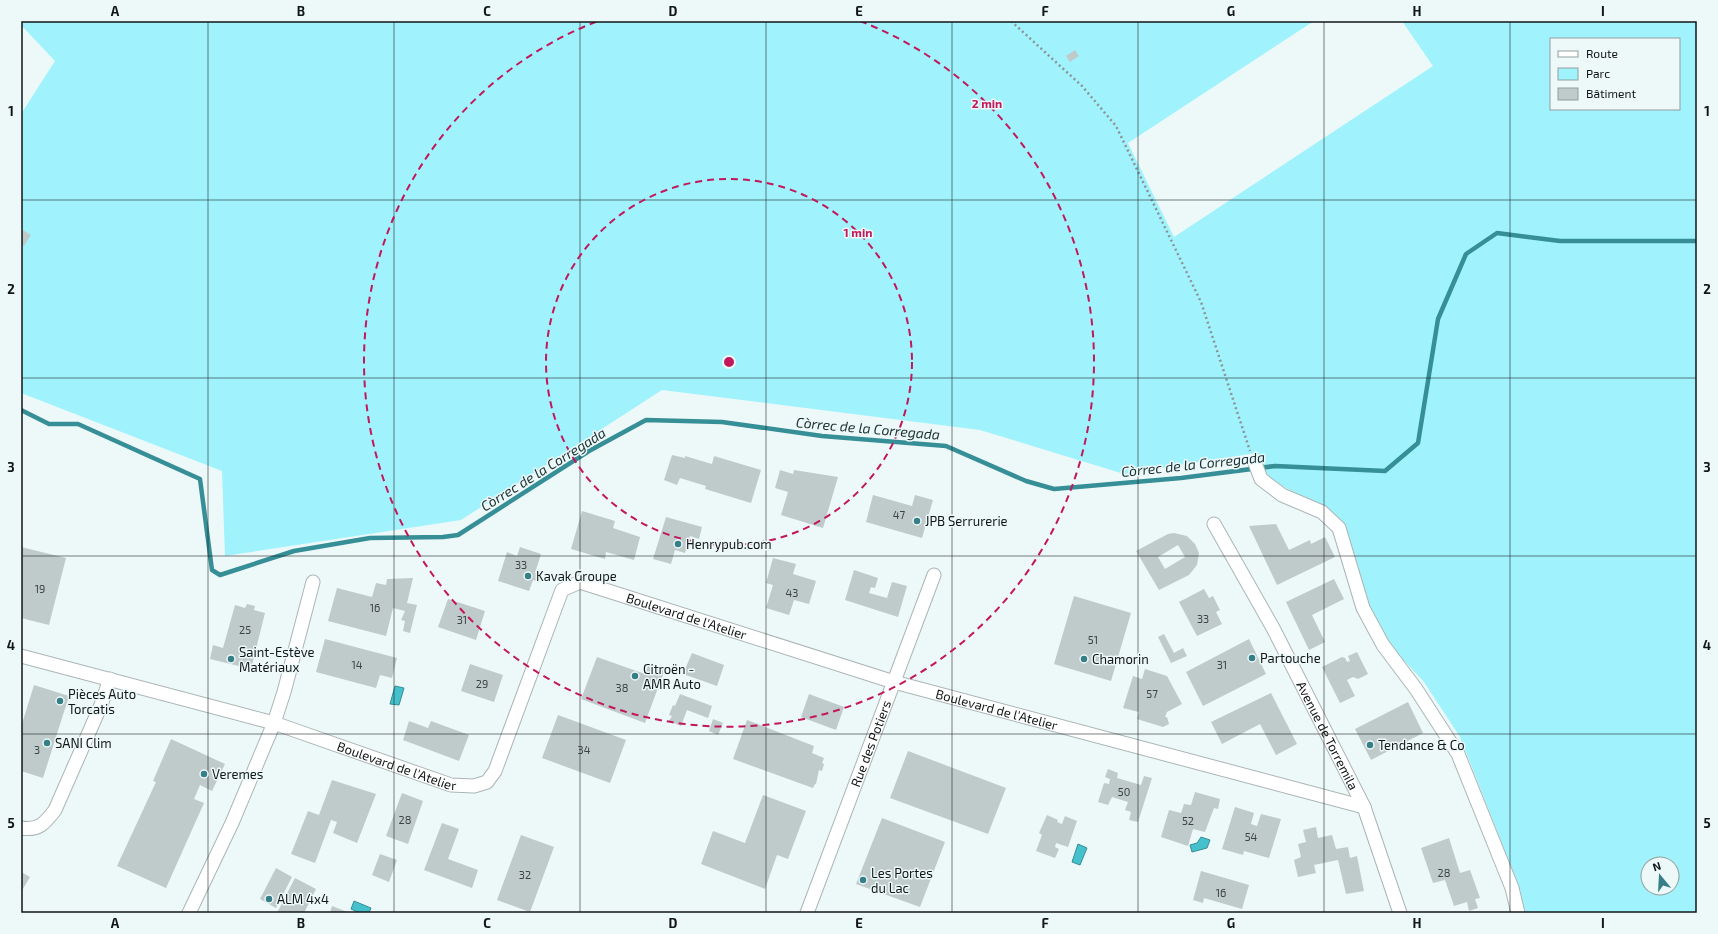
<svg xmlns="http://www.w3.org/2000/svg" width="1718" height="934" font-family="'Exo 2',sans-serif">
<rect width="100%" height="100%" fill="#edf8f9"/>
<path fill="#a0f3fc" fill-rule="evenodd" d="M21 21H1314L1128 143 1174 237 1433 66 1402 21H1697V913H1525L1518 884 1460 737 1424 682 1384 639 1371 610 1350 539 1344 524 1324 507 1286 488 1267 476 1256 453 1124 474 980 430 662 390 461 520 225 556 222 471 21 393V114L55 61 21 25ZM1551 39H1679V109H1551ZM1648 864H1672V888H1648Z"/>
<path fill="#45c1cd" stroke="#368e96" d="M395 686 404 688 399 705 390 704Z
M1201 837 1210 840 1207 848 1192 852 1190 845 1197 843Z
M1078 844 1087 848 1080 865 1072 862Z
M354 901 371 908 369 913H360L351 909Z"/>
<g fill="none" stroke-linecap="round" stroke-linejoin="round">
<path stroke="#368e96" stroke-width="4.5" d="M21 410 49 424H78L200 479 212 570 220 575 294 551 370 538 443 537 458 535 589 451 646 420 722 422 822 436 946 446 1026 481 1054 489 1181 478 1275 466 1385 471 1418 443 1438 319 1466 254 1497 233 1560 241H1697"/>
</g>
<path fill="#bfcacb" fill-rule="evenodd" d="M1075 50 1079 56 1070 62 1066 56Z
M23 230 31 235 24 246 21 244V233Z
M672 455 685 458V456L712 464 714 456 761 470 751 503 705 489 706 486 680 478 677 485 664 480Z
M780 470 793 474 794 470 838 477 823 528 781 515 788 492 775 488Z
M873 495 912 506 915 495 933 500 922 538 866 522Z
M582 511 615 521 613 528 640 537 634 560 606 552 605 559 571 549Z
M666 517 702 527 699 539 690 536 685 553 675 550 671 564 653 559Z
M1276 524 1289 550 1310 540 1311 544 1325 537 1335 557 1277 585 1249 526Z
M1174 533 1187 536 1195 544 1199 553 1197 565 1189 575 1159 590 1136 551 1168 534ZM1178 545 1185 557 1165 569 1158 557Z
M21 547 66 558 49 625 21 618Z
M520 547 541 554 535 573 539 574 537 581 533 580 529 591 498 581 507 552 517 556Z
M773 558 796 564 793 574 816 581 809 604 794 600 789 615 766 608 773 585 766 583Z
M854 570 878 578 875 588 871 587 869 593 887 598 892 582 907 586 898 617 845 600Z
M413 578 407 603 417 605 410 633 403 631 405 621 401 620 405 611 393 608 386 636 328 621 337 588 372 597 376 583 386 585 387 579Z
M1334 579 1344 599 1312 615 1325 642 1309 650 1286 602Z
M1204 589 1209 598 1213 596 1220 610 1216 612 1222 624 1197 636 1179 602Z
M1074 596 1131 613 1111 681 1054 664Z
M448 599 485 611 476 640 438 627Z
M247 604 255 606 254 610 265 613 251 669 210 659 213 645 223 648 235 605 245 608Z
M1164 634 1174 653 1183 648 1187 656 1171 663 1158 637Z
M325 639 397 658 392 678 380 675 376 688 316 672Z
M1249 639 1266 674 1203 706 1186 672Z
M1357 652 1368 674 1358 679 1353 677 1347 680 1355 696 1340 703 1322 667 1342 657 1345 658 1347 662 1350 661 1348 656Z
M692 653 724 665 717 686 683 674Z
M597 657 645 674 649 663 665 669 645 723 581 699Z
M470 664 503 675 494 702 461 691Z
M1145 669 1167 676 1182 704 1167 712 1165 717H1167L1169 724 1163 727 1137 719 1139 712 1123 708 1133 676 1142 679Z
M34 685 69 696 43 778 21 771V727Z
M1271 693 1297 744 1276 755 1260 724 1222 744 1211 722Z
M680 694 712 706 708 718 687 710 681 726 669 721 672 716 669 715 673 705 675 706Z
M809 694 844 707 836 730 801 717Z
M1408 702 1423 733 1371 760 1355 729Z
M558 715 626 740 610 783 542 758Z
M713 719 723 723 718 735 709 731Z
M747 720 814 746 812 753 824 758 822 763 824 764 822 771 819 770 816 784H815L813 788 733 759Z
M409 721 428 728 431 721 469 735 459 761 403 740Z
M171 739 225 764 212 791 200 785 194 799 204 803 166 888 117 866 156 782 153 781Z
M908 751 1006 788 988 834 890 798Z
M1108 769 1118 773 1117 778 1141 785 1144 776 1152 778 1138 822 1129 820 1131 812 1125 810 1128 802 1112 797 1108 805 1098 802 1104 783 1109 784 1110 779 1105 777Z
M332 780 376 794 357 843 333 833 337 822 331 820 315 863 291 854 308 811 319 815Z
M1195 792 1220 799 1218 809 1214 808 1205 832 1193 829 1188 846 1161 837 1169 810 1181 813 1184 804 1191 805Z
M402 793 423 801 408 844 386 836Z
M763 795 806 811 788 859 777 855 765 889 701 864 713 831 745 843Z
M1235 807 1254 813 1251 824 1257 826 1261 814 1281 819 1269 858 1244 851 1243 855 1222 849Z
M1047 815 1058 820 1057 822 1062 824 1065 816 1077 821 1068 847 1056 843 1055 847 1059 849 1055 858 1036 851 1042 835 1039 833Z
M882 818 945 842 920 907 856 884Z
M442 823 459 829 448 859 478 870 472 888 424 870Z
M1316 827 1318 838 1332 835 1336 849 1348 847 1350 858 1357 856 1364 891 1346 894 1338 860 1314 865 1316 873 1298 877 1294 860 1301 857 1298 844 1306 842 1303 830Z
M521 835 554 847 530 912 497 900Z
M1449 838 1460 873 1470 870 1480 898 1475 899 1478 908 1469 911 1467 902 1454 906 1445 880 1433 883 1421 848Z
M380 854 397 860 389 882 372 875Z
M276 868 292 877 276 908 260 899Z
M1201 871 1249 885 1242 909 1204 898 1203 903 1193 900Z
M21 872 30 877 21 892Z
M295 878 316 889 304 913H277Z
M332 906 350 913H330Z"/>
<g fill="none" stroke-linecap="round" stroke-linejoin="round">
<g stroke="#abb5b6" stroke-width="15">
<g id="street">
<path d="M1255 463 1261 479 1282 495 1322 512 1339 528 1363 608 1383 645 1416 689 1458 754 1512 888 1518 913"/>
<path id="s1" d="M1214 524 1273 628 1364 807 1400 913"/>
<path id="s2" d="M21 656 274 723 451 785 474 786 487 782 495 771 562 590 580 582 894 682 1364 807"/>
<path d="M21 828C39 831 45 823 55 810L101 705 110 679"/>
<path d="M189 913 232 823 274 723 284 692 313 582"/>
<path id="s3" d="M807 913 934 575"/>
</g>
</g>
<path stroke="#8b9394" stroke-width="2.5" stroke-dasharray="2 3" stroke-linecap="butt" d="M1011 21 1082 86 1116 126 1201 302 1250 451"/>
<use href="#street" stroke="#fff" stroke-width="13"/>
</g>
<path fill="none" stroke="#121617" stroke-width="1" stroke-opacity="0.55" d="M208 21V913M394 21V913M580 21V913M766 21V913M952 21V913M1138 21V913M1324 21V913M1510 21V913M21 200H1697M21 378H1697M21 556H1697M21 734H1697"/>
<g fill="none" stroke="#c2185b" stroke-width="2" stroke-dasharray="7 5">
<circle cx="729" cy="362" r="183"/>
<path d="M860 21A365 365 0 1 1 598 21"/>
</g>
<g fill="#377f86" stroke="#edf8f9" stroke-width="1.5">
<circle cx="917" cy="521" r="4"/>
<circle cx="678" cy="544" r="4"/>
<circle cx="528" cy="576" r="4"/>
<circle cx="1252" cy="658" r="4"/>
<circle cx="231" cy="659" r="4"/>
<circle cx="1084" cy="659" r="4"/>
<circle cx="635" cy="676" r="4"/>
<circle cx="60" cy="701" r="4"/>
<circle cx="47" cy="743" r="4"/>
<circle cx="1370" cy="745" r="4"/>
<circle cx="204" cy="774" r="4"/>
<circle cx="863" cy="880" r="4"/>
<circle cx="269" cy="899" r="4"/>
</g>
<g text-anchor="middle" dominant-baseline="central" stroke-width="3" stroke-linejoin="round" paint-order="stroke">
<g font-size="11" fill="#3d4344">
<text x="899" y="514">47</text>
<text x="521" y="564">33</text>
<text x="40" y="588">19</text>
<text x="792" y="592">43</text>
<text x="375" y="607">16</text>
<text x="1203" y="618">33</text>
<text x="462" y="619">31</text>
<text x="245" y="629">25</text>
<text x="1093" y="639">51</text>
<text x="357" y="664">14</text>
<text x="1222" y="664">31</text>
<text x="482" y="683">29</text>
<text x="622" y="687">38</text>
<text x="1152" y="693">57</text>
<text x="37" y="749">3</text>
<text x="584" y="749">34</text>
<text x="1124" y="791">50</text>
<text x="405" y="819">28</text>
<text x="1188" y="820">52</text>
<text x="1251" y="836">54</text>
<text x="1444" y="872">28</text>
<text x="525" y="874">32</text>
<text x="1221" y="892">16</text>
</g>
<g font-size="13" fill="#121617" stroke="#edf8f9" text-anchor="start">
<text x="925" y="521">JPB Serrurerie</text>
<text x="686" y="544">Henrypub.com</text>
<text x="536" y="576">Kavak Groupe</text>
<text x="239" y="652">Saint-Estève<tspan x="239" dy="15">Matériaux</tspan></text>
<text x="1260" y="658">Partouche</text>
<text x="1092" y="659">Chamorin</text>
<text x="643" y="669">Citroën -<tspan x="643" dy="15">AMR Auto</tspan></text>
<text x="68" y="694">Pièces Auto<tspan x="68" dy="15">Torcatis</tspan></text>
<text x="55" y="743">SANI Clim</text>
<text x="1378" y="745">Tendance &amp; Co</text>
<text x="212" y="774">Veremes</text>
<text x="871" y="873">Les Portes<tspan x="871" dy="15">du Lac</tspan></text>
<text x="277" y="899">ALM 4x4</text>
</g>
<g font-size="13" fill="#121617" stroke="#edf8f9">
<text stroke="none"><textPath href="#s2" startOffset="824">Boulevard de l'Atelier</textPath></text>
<text stroke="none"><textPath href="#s2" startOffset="1148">Boulevard de l'Atelier</textPath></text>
<text stroke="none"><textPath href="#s1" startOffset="240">Avenue de Torremila</textPath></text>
<text stroke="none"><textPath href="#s3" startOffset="181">Rue des Potiers</textPath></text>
<text stroke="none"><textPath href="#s2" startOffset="392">Boulevard de l'Atelier</textPath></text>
</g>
<g font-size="14" font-style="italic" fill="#1b3032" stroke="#edf8f9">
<text transform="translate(868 428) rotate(5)">Còrrec de la Corregada</text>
<text transform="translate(1193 464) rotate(-6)">Còrrec de la Corregada</text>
<text transform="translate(543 469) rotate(-32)">Còrrec de la Corregada</text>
</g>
</g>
<circle cx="729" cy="362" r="6" fill="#c2185b" stroke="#edf8f9" stroke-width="2"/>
<g font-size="12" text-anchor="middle" font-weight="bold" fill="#c2185b" stroke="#edf8f9" stroke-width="3" stroke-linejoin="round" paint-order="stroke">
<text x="987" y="108">2 min</text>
<text x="858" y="237">1 min</text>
</g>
<rect width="1718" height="934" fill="none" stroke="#edf8f9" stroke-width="44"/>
<rect x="1550" y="38" width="130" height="72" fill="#edf8f9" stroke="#959e9f"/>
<rect x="1558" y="51" width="20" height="6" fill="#ffffff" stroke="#959e9f"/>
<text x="1586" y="58" font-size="12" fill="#121617">Route</text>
<rect x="1558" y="68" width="20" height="12" fill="#a0f3fc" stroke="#959e9f"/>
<text x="1586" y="78" font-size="12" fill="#121617">Parc</text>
<rect x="1558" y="88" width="20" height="12" fill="#bfcacb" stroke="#959e9f"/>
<text x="1586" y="98" font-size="12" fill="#121617">Bâtiment</text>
<g transform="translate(1660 876) rotate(342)"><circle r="19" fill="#edf8f9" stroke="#959e9f"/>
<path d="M0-3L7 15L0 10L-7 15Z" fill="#377f86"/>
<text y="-6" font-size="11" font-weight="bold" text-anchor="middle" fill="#121617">N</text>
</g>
<rect x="22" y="22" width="1674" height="890" fill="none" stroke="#121617" stroke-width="1.5"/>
<g font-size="13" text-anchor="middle" font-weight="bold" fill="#121617">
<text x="115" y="16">A</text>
<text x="301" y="16">B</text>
<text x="487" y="16">C</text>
<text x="673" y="16">D</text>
<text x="859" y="16">E</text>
<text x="1045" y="16">F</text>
<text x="1231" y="16">G</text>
<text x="1417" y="16">H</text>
<text x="1603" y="16">I</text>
<text x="11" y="116">1</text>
<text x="1707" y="116">1</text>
<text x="11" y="294">2</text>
<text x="1707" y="294">2</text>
<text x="11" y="472">3</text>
<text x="1707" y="472">3</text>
<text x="11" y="650">4</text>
<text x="1707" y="650">4</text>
<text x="11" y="828">5</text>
<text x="1707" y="828">5</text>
<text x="115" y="928">A</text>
<text x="301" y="928">B</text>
<text x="487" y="928">C</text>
<text x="673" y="928">D</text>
<text x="859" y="928">E</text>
<text x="1045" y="928">F</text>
<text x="1231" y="928">G</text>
<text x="1417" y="928">H</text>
<text x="1603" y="928">I</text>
</g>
</svg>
